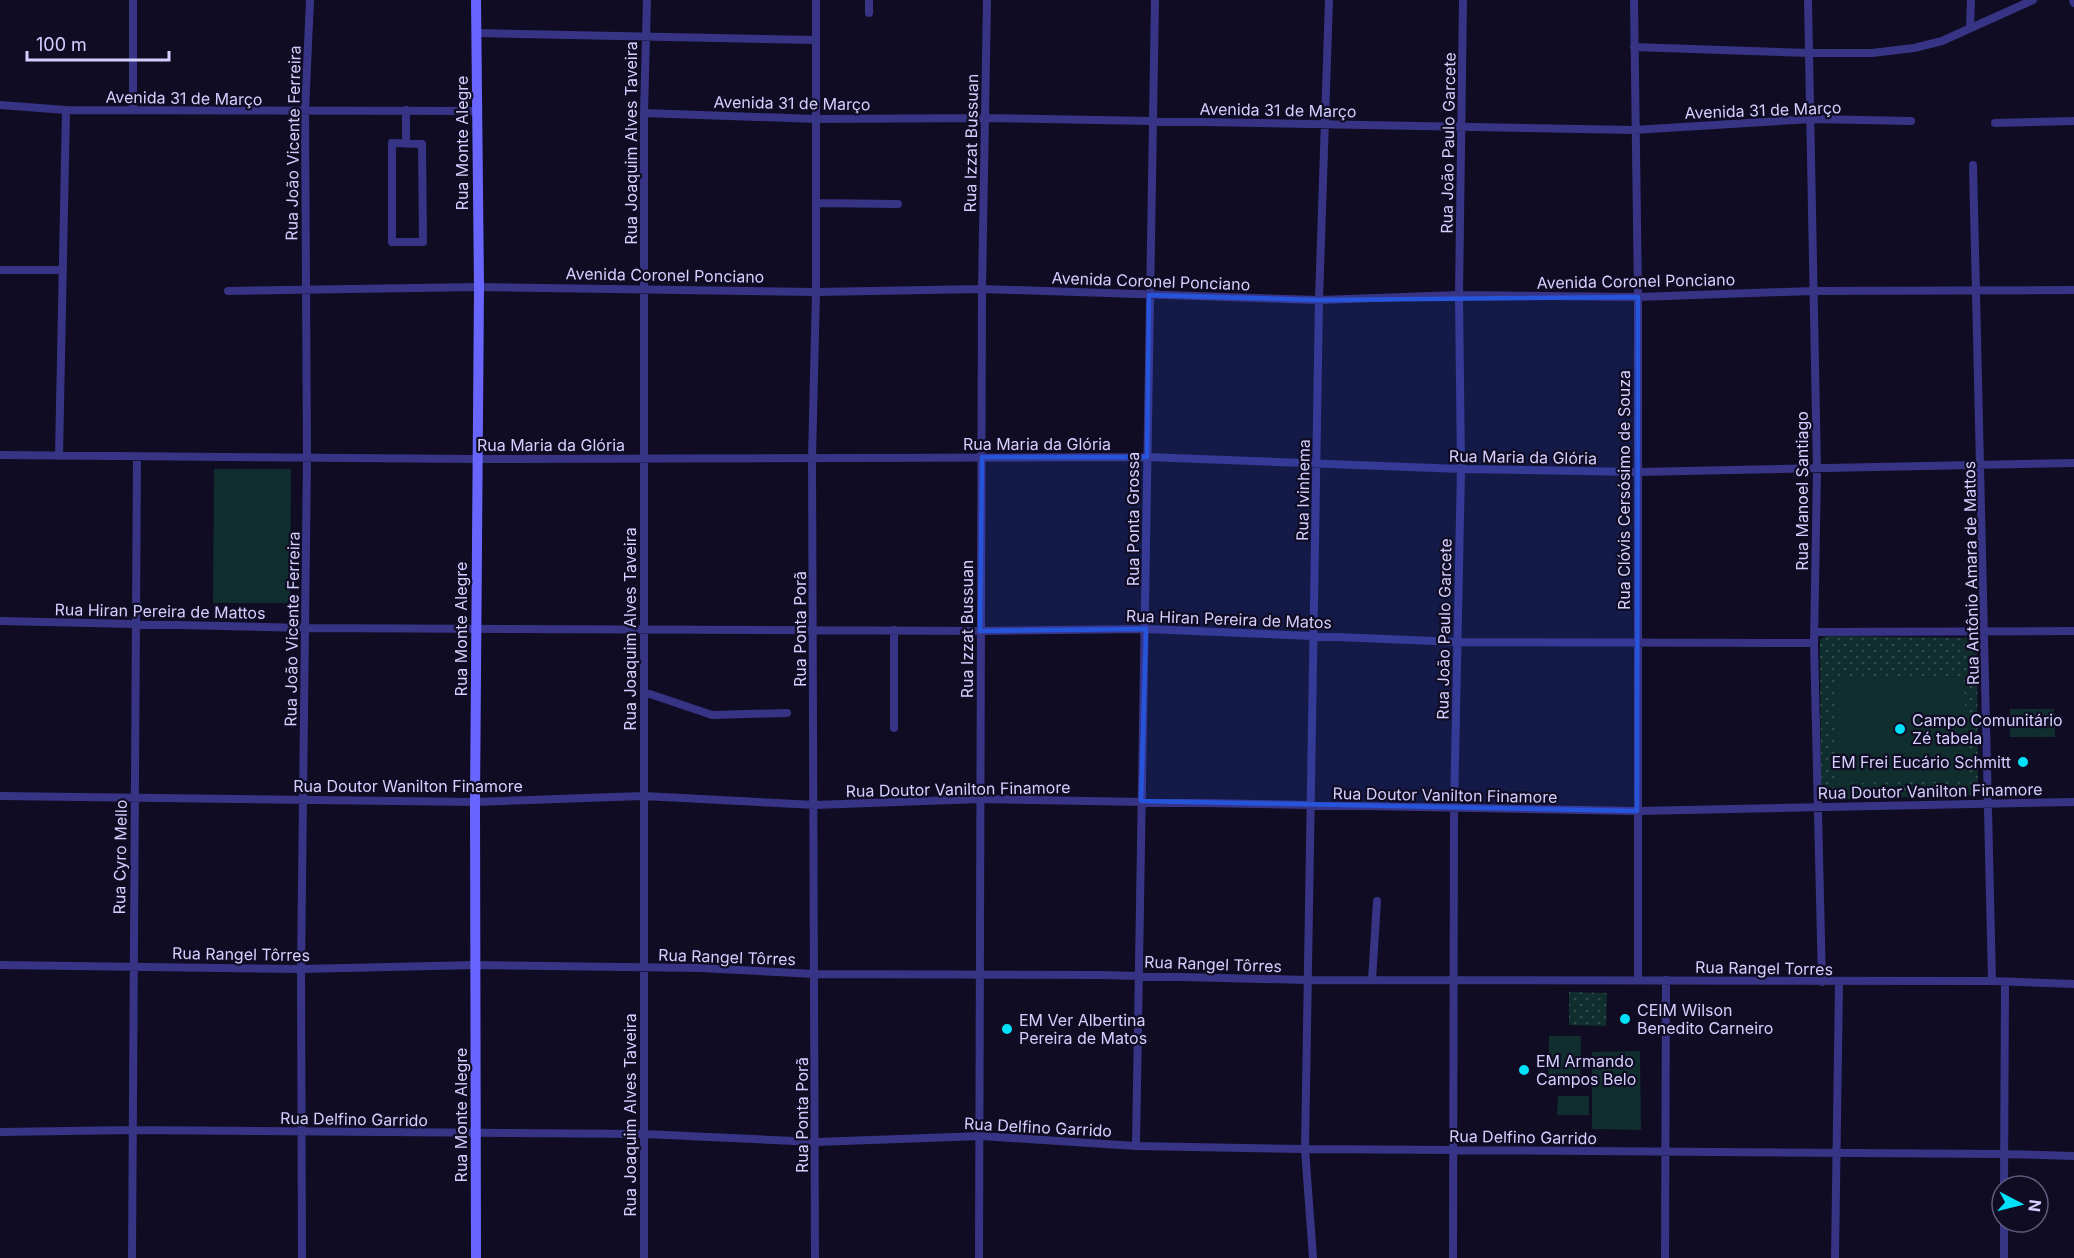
<svg xmlns="http://www.w3.org/2000/svg" width="2074" height="1258" font-family="Inter,sans-serif">
<defs>
<pattern id="park-dots" width="8" height="8" patternUnits="userSpaceOnUse" patternTransform="scale(1.5)"><rect width="8" height="8" fill="#0f2e2d"/><path d="M2 2h.1M6 6h.1" fill="none" stroke="#314b4c" stroke-width="1.8" stroke-linecap="round"/></pattern>
</defs>
<rect width="100%" height="100%" fill="#100c23"/>
<path fill="url(#park-dots)" d="M1827 636 1977 638 1978 795 1828 800 1824 797 1821 789 1820 647V639Z
M1569 992 1607 993 1606 1026 1569 1025Z"/>
<path fill="#0f2e2d" d="M214 469H291L290 603H213Z
M1964 676 1967 779 1835 784V679Z
M2010 709H2054L2055 737H2010Z
M1549 1036H1581L1580 1081H1548Z
M1640 1051 1641 1130 1592 1129V1052Z
M1558 1096H1589V1115H1557Z"/>
<g fill="none" stroke-linecap="round" stroke-linejoin="round">
<path stroke="#373485" stroke-width="8" d="M1634 0 1638 297V979
M1808 0 1817 470 1814 643 1822 982
M2073 0 2074 3
M869 13V0
M1970 27 1971 0
M476 33 816 40
M1634 47 1810 53H1872L1914 48 1942 41 2033 0
M0 105 66 110 476 111
M133 110V0
M406 110V144
M644 113 816 119 985 118 1634 130 1811 119 1911 121
M1995 123 2074 121
M392 143 422 144 423 242H392Z
M1973 165 1992 981
M817 203 898 204
M0 270H61
M228 291 479 287 816 292 982 289 1319 300 1459 295 1638 297 1812 291 2074 290
M0 455 476 459 1147 457 1461 469 1638 472 2074 463
M59 456 66 110
M0 621 306 628 980 631 1146 629 1458 642 1814 643
M1815 632 2074 631
M644 692 712 715 787 713
M894 728V630
M0 796 475 802 643 796 815 805 980 799 1637 811 2074 802
M0 965 301 969 477 965 699 968 815 974 1100 975 1307 980 1992 981 2074 984
M1372 980 1377 901
M0 1132 133 1130 644 1134 816 1142 981 1136 1136 1146 1305 1149 2004 1154 2074 1156
M1136 1146 1155 0
M2004 1186 2005 982
M2004 1222V1258
M132 1258 137 456
M302 1258 301 969 307 457 305 112 310 0
M644 1258V113L647 0
M815 1258 812 458 816 292V0
M979 1258 982 289 987 0
M1313 1258 1305 1149 1319 300 1329 0
M1453 1258 1454 810 1461 469 1459 295 1463 0
M1665 1258 1666 980
M1835 1258 1839 983"/>
<path stroke="#6966ff" stroke-width="10" d="M476 1258 475 802 479 287 476 0"/>
</g>
<path fill="#2654da" fill-opacity="0.2" stroke="#2654da" stroke-width="4.5" stroke-linejoin="round" d="M1149 295 1319 300 1638 297 1637 811 1141 801 1146 629 980 631 982 457H1147Z"/>
<g fill="#00e1fa" stroke="#100c23" stroke-width="2">
<circle cx="1900" cy="729" r="6"/>
<circle cx="2023" cy="762" r="6"/>
<circle cx="1625" cy="1019" r="6"/>
<circle cx="1007" cy="1029" r="6"/>
<circle cx="1524" cy="1070" r="6"/>
</g>
<g text-anchor="middle" dominant-baseline="central" stroke-width="4.5" stroke-linejoin="round" paint-order="stroke">
<g font-size="16" fill="#d4cfff" stroke="#100c23">
<text transform="translate(184 98) rotate(1)">Avenida 31 de Março</text>
<text transform="translate(792 103) rotate(1)">Avenida 31 de Março</text>
<text transform="translate(1278 110) rotate(1)">Avenida 31 de Março</text>
<text transform="translate(1763 110) rotate(-2)">Avenida 31 de Março</text>
<text transform="translate(293 143) rotate(-89)">Rua João Vicente Ferreira</text>
<text transform="translate(462 143) rotate(-90)">Rua Monte Alegre</text>
<text transform="translate(631 143) rotate(-90)">Rua Joaquim Alves Taveira</text>
<text transform="translate(971 143) rotate(-89)">Rua Izzat Bussuan</text>
<text transform="translate(1448 143) rotate(-89)">Rua João Paulo Garcete</text>
<text transform="translate(665 275) rotate(1)">Avenida Coronel Ponciano</text>
<text transform="translate(1151 281) rotate(2)">Avenida Coronel Ponciano</text>
<text transform="translate(1636 281) rotate(-1)">Avenida Coronel Ponciano</text>
<text x="1037" y="444">Rua Maria da Glória</text>
<text x="551" y="445">Rua Maria da Glória</text>
<text transform="translate(1523 457) rotate(1)">Rua Maria da Glória</text>
<text transform="translate(1303 490) rotate(-89)">Rua Ivinhema</text>
<text transform="translate(1624 490) rotate(-90)">Rua Clóvis Cersósimo de Souza</text>
<text transform="translate(1802 491) rotate(-90)">Rua Manoel Santiago</text>
<text transform="translate(1133 519) rotate(-90)">Rua Ponta Grossa</text>
<text transform="translate(1971 573) rotate(-91)">Rua Antônio Amara de Mattos</text>
<text transform="translate(160 611) rotate(1)">Rua Hiran Pereira de Mattos</text>
<text transform="translate(1229 619) rotate(2)">Rua Hiran Pereira de Matos</text>
<text transform="translate(292 629) rotate(-89)">Rua João Vicente Ferreira</text>
<text transform="translate(461 629) rotate(-90)">Rua Monte Alegre</text>
<text transform="translate(630 629) rotate(-90)">Rua Joaquim Alves Taveira</text>
<text transform="translate(800 629) rotate(-90)">Rua Ponta Porã</text>
<text transform="translate(967 629) rotate(-90)">Rua Izzat Bussuan</text>
<text transform="translate(1444 629) rotate(-89)">Rua João Paulo Garcete</text>
<text x="408" y="786">Rua Doutor Wanilton Finamore</text>
<text transform="translate(958 789) rotate(-1)">Rua Doutor Vanilton Finamore</text>
<text transform="translate(1930 791) rotate(-1)">Rua Doutor Vanilton Finamore</text>
<text transform="translate(1445 795) rotate(1)">Rua Doutor Vanilton Finamore</text>
<text transform="translate(120 857) rotate(-89)">Rua Cyro Mello</text>
<text transform="translate(241 954) rotate(1)">Rua Rangel Tôrres</text>
<text transform="translate(727 957) rotate(2)">Rua Rangel Tôrres</text>
<text transform="translate(1213 964) rotate(2)">Rua Rangel Tôrres</text>
<text transform="translate(1764 968) rotate(1)">Rua Rangel Torres</text>
<text transform="translate(461 1115) rotate(-90)">Rua Monte Alegre</text>
<text transform="translate(630 1115) rotate(-90)">Rua Joaquim Alves Taveira</text>
<text transform="translate(802 1115) rotate(-90)">Rua Ponta Porã</text>
<text transform="translate(354 1119) rotate(1)">Rua Delfino Garrido</text>
<text transform="translate(1038 1127) rotate(3)">Rua Delfino Garrido</text>
<text transform="translate(1523 1137) rotate(1)">Rua Delfino Garrido</text>
</g>
<g font-size="16" fill="#d4cfff" stroke="#100c23" text-anchor="start">
<text x="1912" y="720">Campo Comunitário<tspan x="1912" dy="18">Zé tabela</tspan></text>
<text x="2011" y="762" text-anchor="end">EM Frei Eucário Schmitt</text>
<text x="1637" y="1010">CEIM Wilson<tspan x="1637" dy="18">Benedito Carneiro</tspan></text>
<text x="1019" y="1020">EM Ver Albertina<tspan x="1019" dy="18">Pereira de Matos</tspan></text>
<text x="1536" y="1061">EM Armando<tspan x="1536" dy="18">Campos Belo</tspan></text>
</g>
</g>
<g transform="translate(2020 1204) rotate(97)"><circle r="28" fill="#100c23" stroke="#5e5a7b" stroke-width="1.5"/>
<path d="M0-4.5L10 22L0 15L-10 22Z" fill="#00e1fa"/>
<text y="-9" font-size="16" font-weight="bold" text-anchor="middle" fill="#d4cfff">N</text>
</g>
<path d="M27 51v9h142v-9" fill="none" stroke="#d4cfff" stroke-width="3"/>
<text x="36" y="51" font-size="18" fill="#d4cfff" stroke="#100c23" stroke-width="4.5" paint-order="stroke">100 m</text>
</svg>
